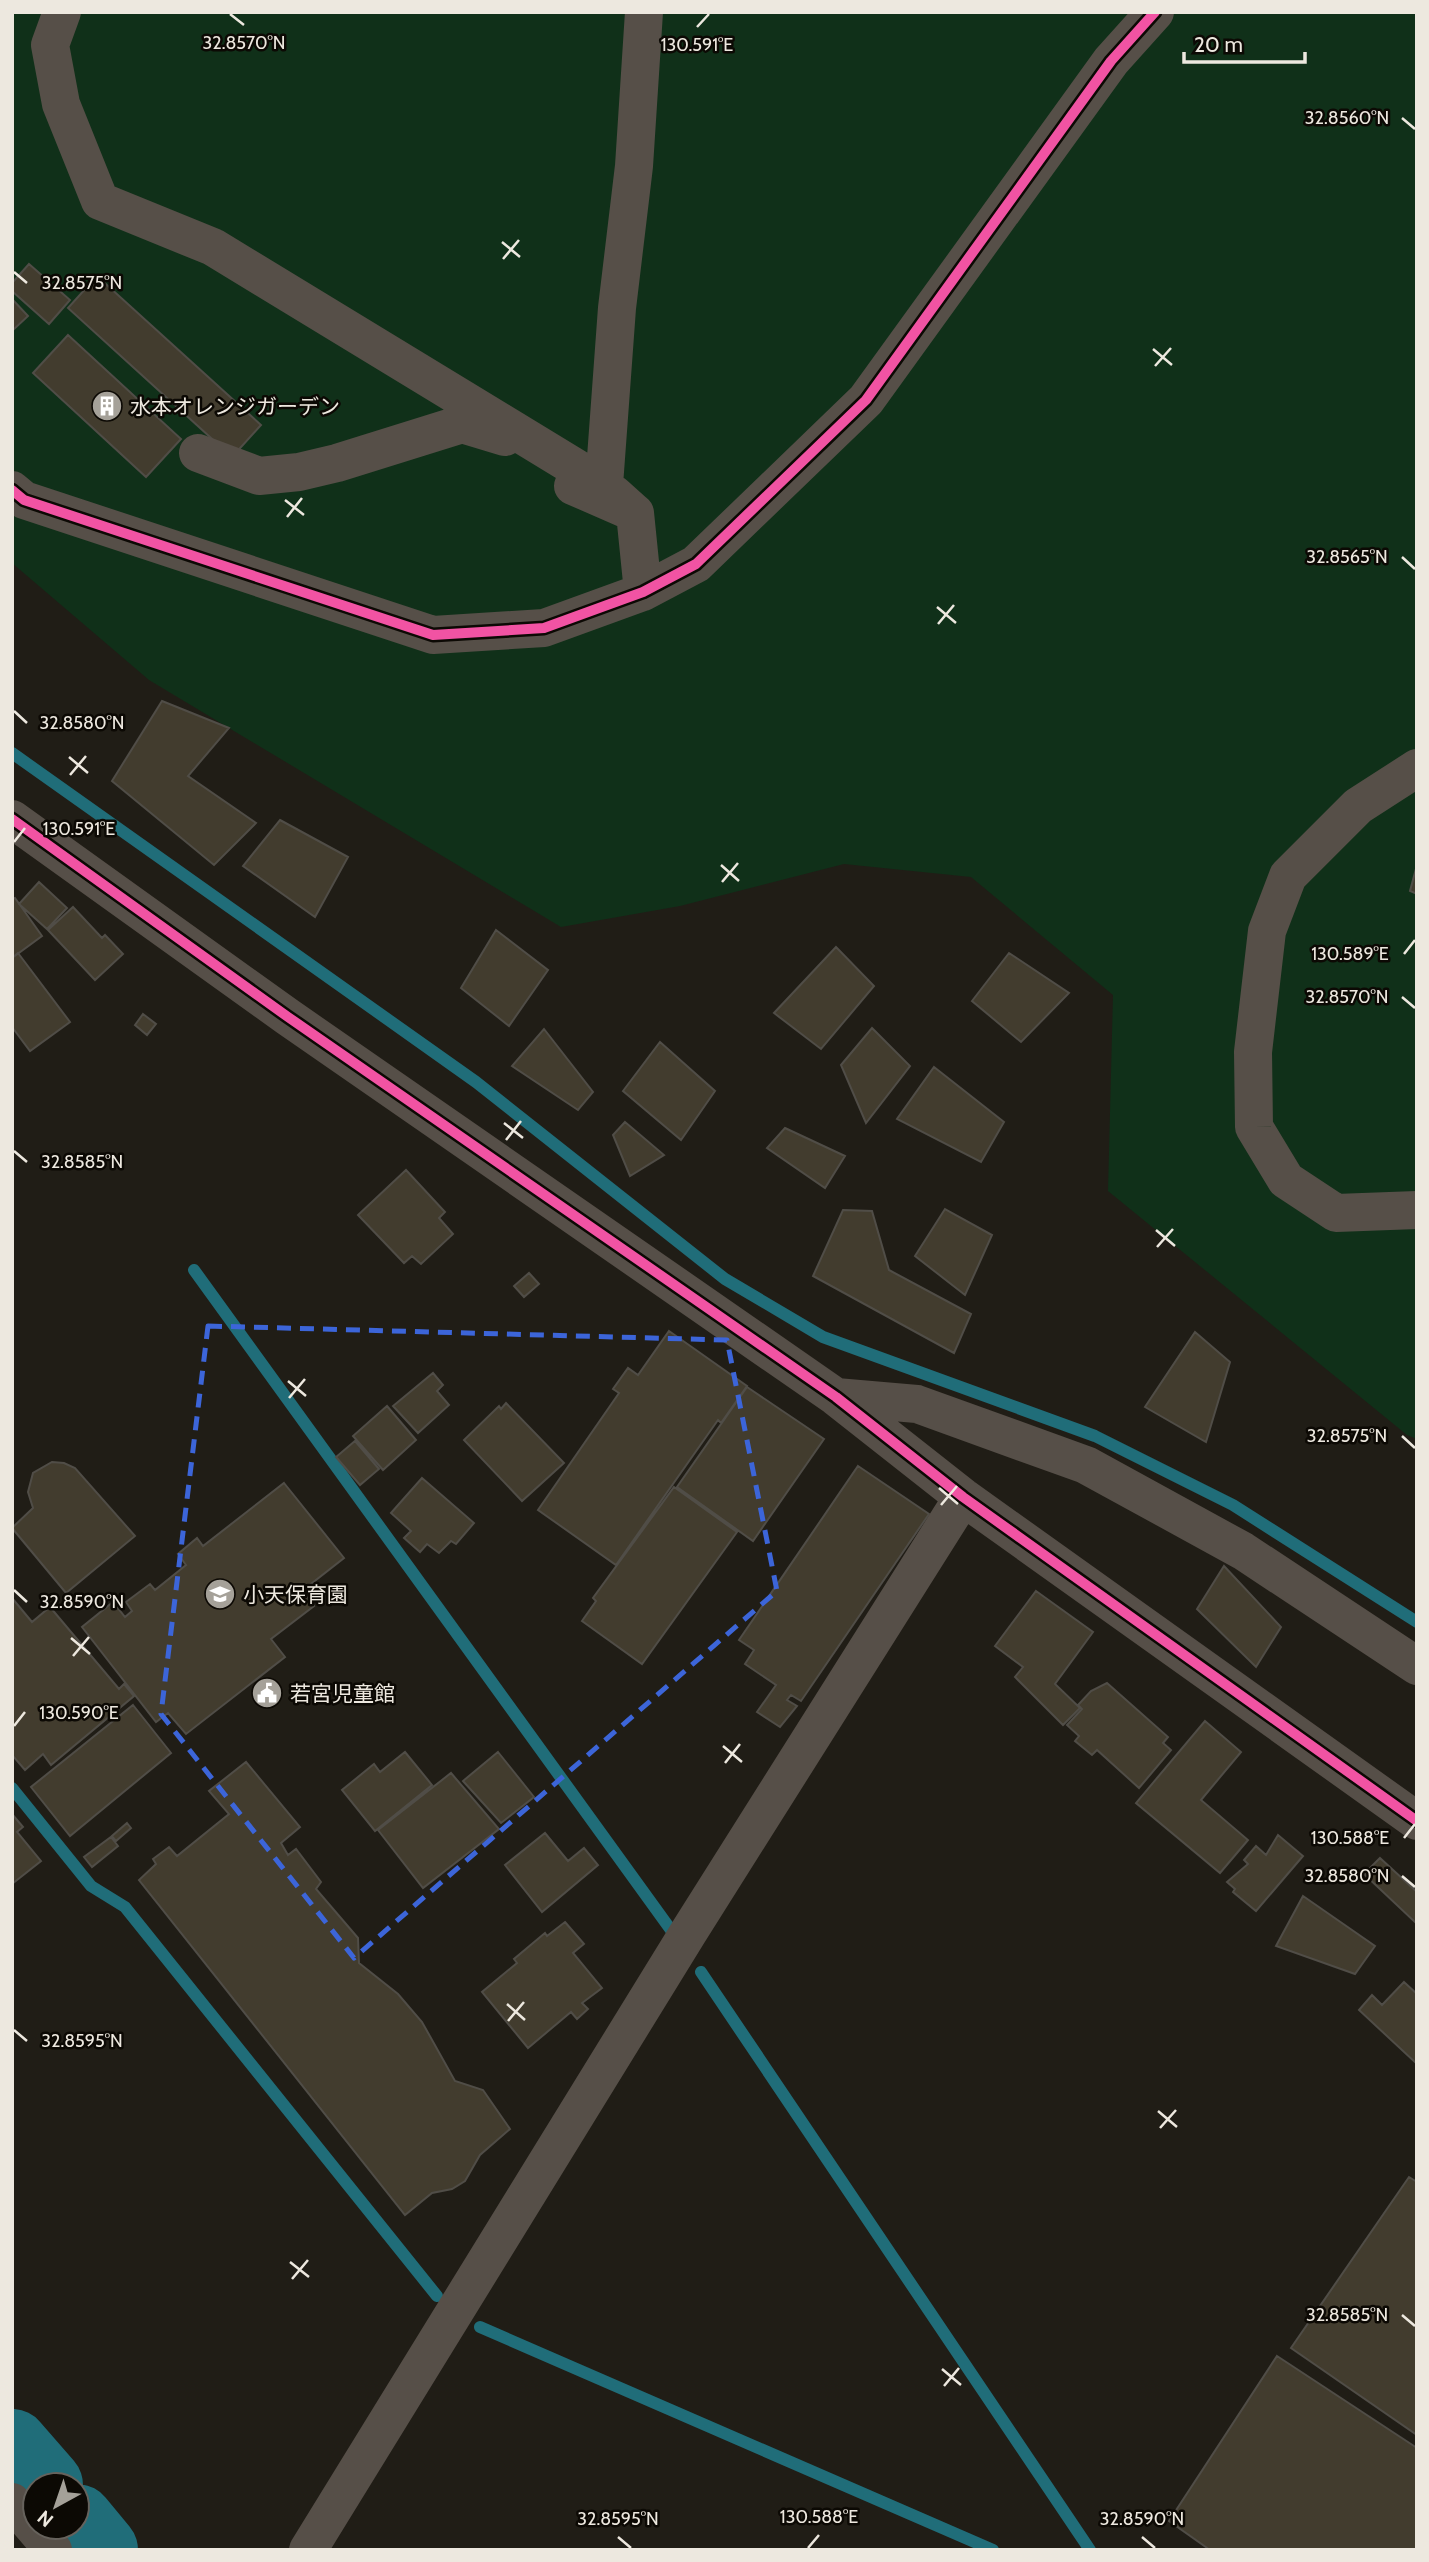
<svg xmlns="http://www.w3.org/2000/svg" width="1429" height="2562" font-family="Cabin,'Noto Sans JP',sans-serif">
<rect width="100%" height="100%" fill="#201d16"/>
<path fill="#103019" d="M12 12H1417V1439L1407 1435 1108 1191 1113 995 971 877 844 864 680 906 561 927 149 680 12 563Z"/>
<g fill="none" stroke-linecap="round" stroke-linejoin="round">
<path stroke="#206d79" stroke-width="12" d="M12 753 476 1082 725 1279 823 1337 1095 1436 1233 1505 1417 1622
M194 1270 671 1930
M12 1788 91 1886 125 1907 437 2296
M701 1972 1090 2550
M480 2327 993 2550"/>
<path stroke="#206d79" stroke-width="74" d="M12 2446 46 2485
M77 2521 101 2550"/>
</g>
<path fill="#423c2e" stroke="#504d47" stroke-width="2" d="M29 264 70 300 49 324 12 291V283Z
M97 276 261 425 232 457 68 308Z
M12 299 28 316 12 331Z
M68 335 181 439 146 477 33 373Z
M162 701 229 728 188 776 256 823 214 865 112 781Z
M280 820 348 857 315 917 243 866Z
M1417 865V894L1410 891Z
M39 882 67 908 47 929 19 904Z
M15 898 42 936 12 958V899Z
M73 907 102 938 105 935 123 954 95 980 48 930Z
M496 930 548 970 509 1026 461 988Z
M836 947 874 986 821 1049 774 1013Z
M18 953 70 1022 30 1051 12 1027V958Z
M1009 953 1069 993 1021 1042 972 1001Z
M143 1014 156 1024 147 1035 135 1025Z
M872 1028 910 1066 866 1123 841 1065Z
M544 1029 593 1092 578 1110 512 1066Z
M660 1042 715 1091 681 1140 623 1091Z
M934 1067 1004 1122 981 1162 897 1119Z
M625 1122 664 1155 630 1176 613 1135Z
M785 1128 845 1156 825 1188 767 1148Z
M406 1170 445 1212 439 1218 453 1234 421 1264 412 1256 404 1263 358 1215Z
M945 1209 992 1235 965 1295 915 1256Z
M843 1210 872 1211 889 1270 971 1314 954 1353 813 1276Z
M529 1273 539 1284 524 1297 514 1286Z
M669 1331 747 1386 721 1423 718 1420 616 1565 538 1510 619 1393 613 1389 628 1368 638 1375Z
M1195 1332 1230 1362 1206 1442 1145 1407Z
M433 1373 443 1385 437 1391 449 1405 418 1433 393 1406Z
M747 1387 824 1439 753 1541 677 1487Z
M506 1403 564 1463 522 1501 464 1440 499 1406 501 1409Z
M387 1406 416 1440 383 1470 353 1436Z
M355 1441 379 1469 360 1485 336 1457Z
M52 1462 64 1463 75 1468 135 1536 66 1593 12 1528 33 1508 28 1492 33 1473Z
M858 1466 929 1514 801 1701 791 1695 787 1700 797 1706 780 1727 757 1712 776 1685 745 1664 754 1650 739 1640Z
M422 1478 474 1523 456 1544 451 1541 439 1553 427 1544 420 1552 404 1538 411 1531 391 1513Z
M284 1483 344 1558 302 1591 314 1606 271 1639 285 1657 186 1734 168 1713 156 1722 82 1627 113 1602 125 1617 132 1611 126 1602 150 1584 155 1590 186 1565 178 1554 197 1538 203 1546Z
M674 1487 737 1532 642 1664 582 1621 596 1601 593 1598Z
M1224 1566 1281 1627 1256 1667 1197 1609Z
M1036 1591 1093 1632 1055 1684 1080 1708 1063 1725 1015 1677 1023 1667 995 1646Z
M12 1598 32 1622 50 1607 119 1689 124 1684 134 1696 51 1765 43 1754 25 1770 12 1755Z
M1107 1683 1168 1737 1163 1743 1171 1750 1139 1788 1097 1750 1092 1755 1075 1741 1079 1736 1067 1725 1082 1709 1078 1705 1091 1691Z
M133 1705 171 1753 70 1836 31 1787Z
M1205 1721 1241 1752 1201 1800 1248 1840 1220 1873 1136 1803Z
M405 1752 432 1785 375 1831 342 1790 374 1764 380 1772Z
M498 1752 534 1797 501 1823 463 1781Z
M246 1762 300 1827 281 1843 288 1855 296 1849 321 1882 316 1889 358 1938 359 1963 398 1994 422 2022 455 2081 483 2090 510 2129 480 2155 465 2181 452 2189 432 2193 405 2215 139 1880 156 1864 153 1859 169 1847 177 1856 229 1814 209 1791Z
M451 1773 499 1829 423 1888 378 1830Z
M12 1814 23 1827 17 1832 41 1861 12 1884Z
M127 1823 131 1828 116 1841 112 1836Z
M545 1833 568 1861 584 1848 598 1865 542 1912 505 1865Z
M1278 1835 1303 1856 1256 1911 1233 1892 1235 1889 1227 1882 1248 1864 1244 1860 1256 1846 1266 1855Z
M111 1837 118 1846 92 1867 84 1857Z
M1380 1858 1417 1892V1924L1364 1874Z
M1303 1896 1375 1946 1355 1974 1276 1946Z
M565 1922 584 1944 573 1953 602 1988 582 2003 588 2009 577 2019 571 2012 528 2048 482 1992 517 1963 514 1959 545 1933 547 1936Z
M1404 1982 1417 1994V2064L1359 2010 1372 1995 1382 2005Z
M1409 2177 1417 2182V2435L1291 2348Z
M1277 2356 1417 2448V2550H1210L1169 2521Z"/>
<g fill="none" stroke-linecap="round" stroke-linejoin="round">
<path stroke="#564f48" stroke-width="38" d="M62 12 50 45 61 104 100 201 213 247 604 485 617 308 634 166 644 12
M198 453 259 476 299 472 337 463 462 424 505 437
M573 486 635 513
M12 490 24 500 433 635 544 628 643 592 696 564 866 400 1111 61 1155 12
M615 495 635 513 643 592
M1417 768 1358 806 1288 876 1267 931 1253 1052 1254 1127 1286 1180 1336 1213 1417 1210
M12 819 288 1017 836 1397 963 1497 1417 1821
M836 1397 917 1404 1086 1465 1243 1551 1417 1666
M12 2502 53 2550
M308 2550 688 1933 963 1497"/>
<g stroke="#0c0904" stroke-width="15">
<path id="cycleway" d="M12 490 24 500 433 635 544 628 643 592 696 564 866 400 1111 61 1155 12
M12 819 288 1017 836 1397 963 1497 1417 1821"/>
</g>
<use href="#cycleway" stroke="#f153a3" stroke-width="10"/>
</g>
<path fill="none" stroke="#3c65d9" stroke-width="5" stroke-dasharray="14 9" stroke-linejoin="round" d="M208 1326 727 1340 777 1591 354 1958 161 1714Z"/>
<path fill="none" stroke="#ede8df" stroke-width="2.5" d="M230 14 244 25M697 27 709 14M1402 118 1415 129M502 242 520 257M503 259 519 240M14 272 27 283M1153 349 1172 365M1155 366 1171 348M285 500 304 515M287 517 302 498M1402 557 1415 569M937 607 956 623M938 624 954 605M14 711 27 723M69 757 88 773M70 775 86 756M14 842 25 828M721 865 739 881M722 882 738 863M1404 954 1415 940M1402 997 1415 1008M504 1123 523 1138M506 1140 521 1121M14 1151 27 1162M1156 1230 1175 1246M1157 1247 1173 1229M288 1381 306 1396M289 1398 305 1379M1402 1436 1415 1448M939 1488 958 1504M941 1505 957 1486M14 1590 27 1602M71 1638 90 1654M73 1656 89 1637M14 1726 25 1712M723 1746 742 1762M725 1763 740 1744M1404 1838 1415 1824M1402 1876 1415 1887M507 2004 525 2020M508 2021 524 2002M14 2030 27 2041M1158 2111 1177 2127M1160 2128 1176 2110M290 2262 309 2277M292 2279 308 2260M1402 2315 1415 2326M942 2369 961 2385M944 2386 959 2368M618 2537 631 2548M1142 2537 1155 2548M808 2548 819 2535"/>
<defs>
<g id="building-disc" transform="scale(1.575)"><circle r="9.5" fill="#a5a199" stroke="#0c0904"/><path d="M-4-6H4V6H1V3H-1V6H-4ZM-2.5-4.3h1.7v1.8h-1.7ZM.8-4.3h1.7v1.8H.8ZM-2.5-1h1.7V.8h-1.7ZM.8-1h1.7V.8H.8Z" fill="#fff"/></g>
<g id="school-disc" transform="scale(1.575)"><circle r="9.5" fill="#a5a199" stroke="#0c0904"/><path d="M0-5L7-2L0 1L-7-2ZM-4 1L0 2.5L4 1V4Q0 6-4 4Z" fill="#fff"/></g>
<g id="civic-disc" transform="scale(1.575)"><circle r="9.5" fill="#a5a199" stroke="#0c0904"/><path d="M-.6-6.5H3V-4.5H.6V-3L4-1V1h2V6H-6V1h2V-1L-.6-3ZM-1.2 2.5V6h2.4V2.5Z" fill="#fff"/></g>
</defs>
<g fill-rule="evenodd">
<use href="#building-disc" x="107" y="406"/>
<use href="#school-disc" x="220" y="1594"/>
<use href="#civic-disc" x="267" y="1693"/>
</g>
<g text-anchor="middle" dominant-baseline="central" stroke-width="5" stroke-linejoin="round" paint-order="stroke">
<g font-size="21" fill="#ede8df" stroke="#0c0904" text-anchor="start">
<text x="130" y="406">水本オレンジガーデン</text>
<text x="243" y="1594">小天保育園</text>
<text x="290" y="1693">若宮児童館</text>
</g>
</g>
<g font-size="18" text-anchor="middle" fill="#ede8df" stroke="#0c0904" stroke-width="5" stroke-linejoin="round" paint-order="stroke">
<text x="244" y="49">32.8570°N</text>
<text x="697" y="51">130.591°E</text>
<text x="1347" y="124">32.8560°N</text>
<text x="82" y="289">32.8575°N</text>
<text x="1347" y="563">32.8565°N</text>
<text x="82" y="729">32.8580°N</text>
<text x="79" y="835">130.591°E</text>
<text x="1350" y="960">130.589°E</text>
<text x="1347" y="1003">32.8570°N</text>
<text x="82" y="1168">32.8585°N</text>
<text x="1347" y="1442">32.8575°N</text>
<text x="82" y="1608">32.8590°N</text>
<text x="79" y="1719">130.590°E</text>
<text x="1350" y="1844">130.588°E</text>
<text x="1347" y="1882">32.8580°N</text>
<text x="82" y="2047">32.8595°N</text>
<text x="1347" y="2321">32.8585°N</text>
<text x="819" y="2523">130.588°E</text>
<text x="618" y="2525">32.8595°N</text>
<text x="1142" y="2525">32.8590°N</text>
</g>
<rect width="1429" height="2562" fill="none" stroke="#ede8df" stroke-width="28"/>
<g transform="translate(56 2506) rotate(220)"><circle r="33" fill="#0c0904" stroke="#66625c" stroke-width="2"/>
<path d="M0-5L12 26L0 18L-12 26Z" fill="#a5a199"/>
<text y="-10" font-size="19" font-weight="bold" text-anchor="middle" fill="#ede8df">N</text>
</g>
<path d="M1184 52v10h121v-10" fill="none" stroke="#ede8df" stroke-width="3.5"/>
<text x="1194" y="52" font-size="21" fill="#ede8df" stroke="#0c0904" stroke-width="5" paint-order="stroke">20 m</text>
</svg>
